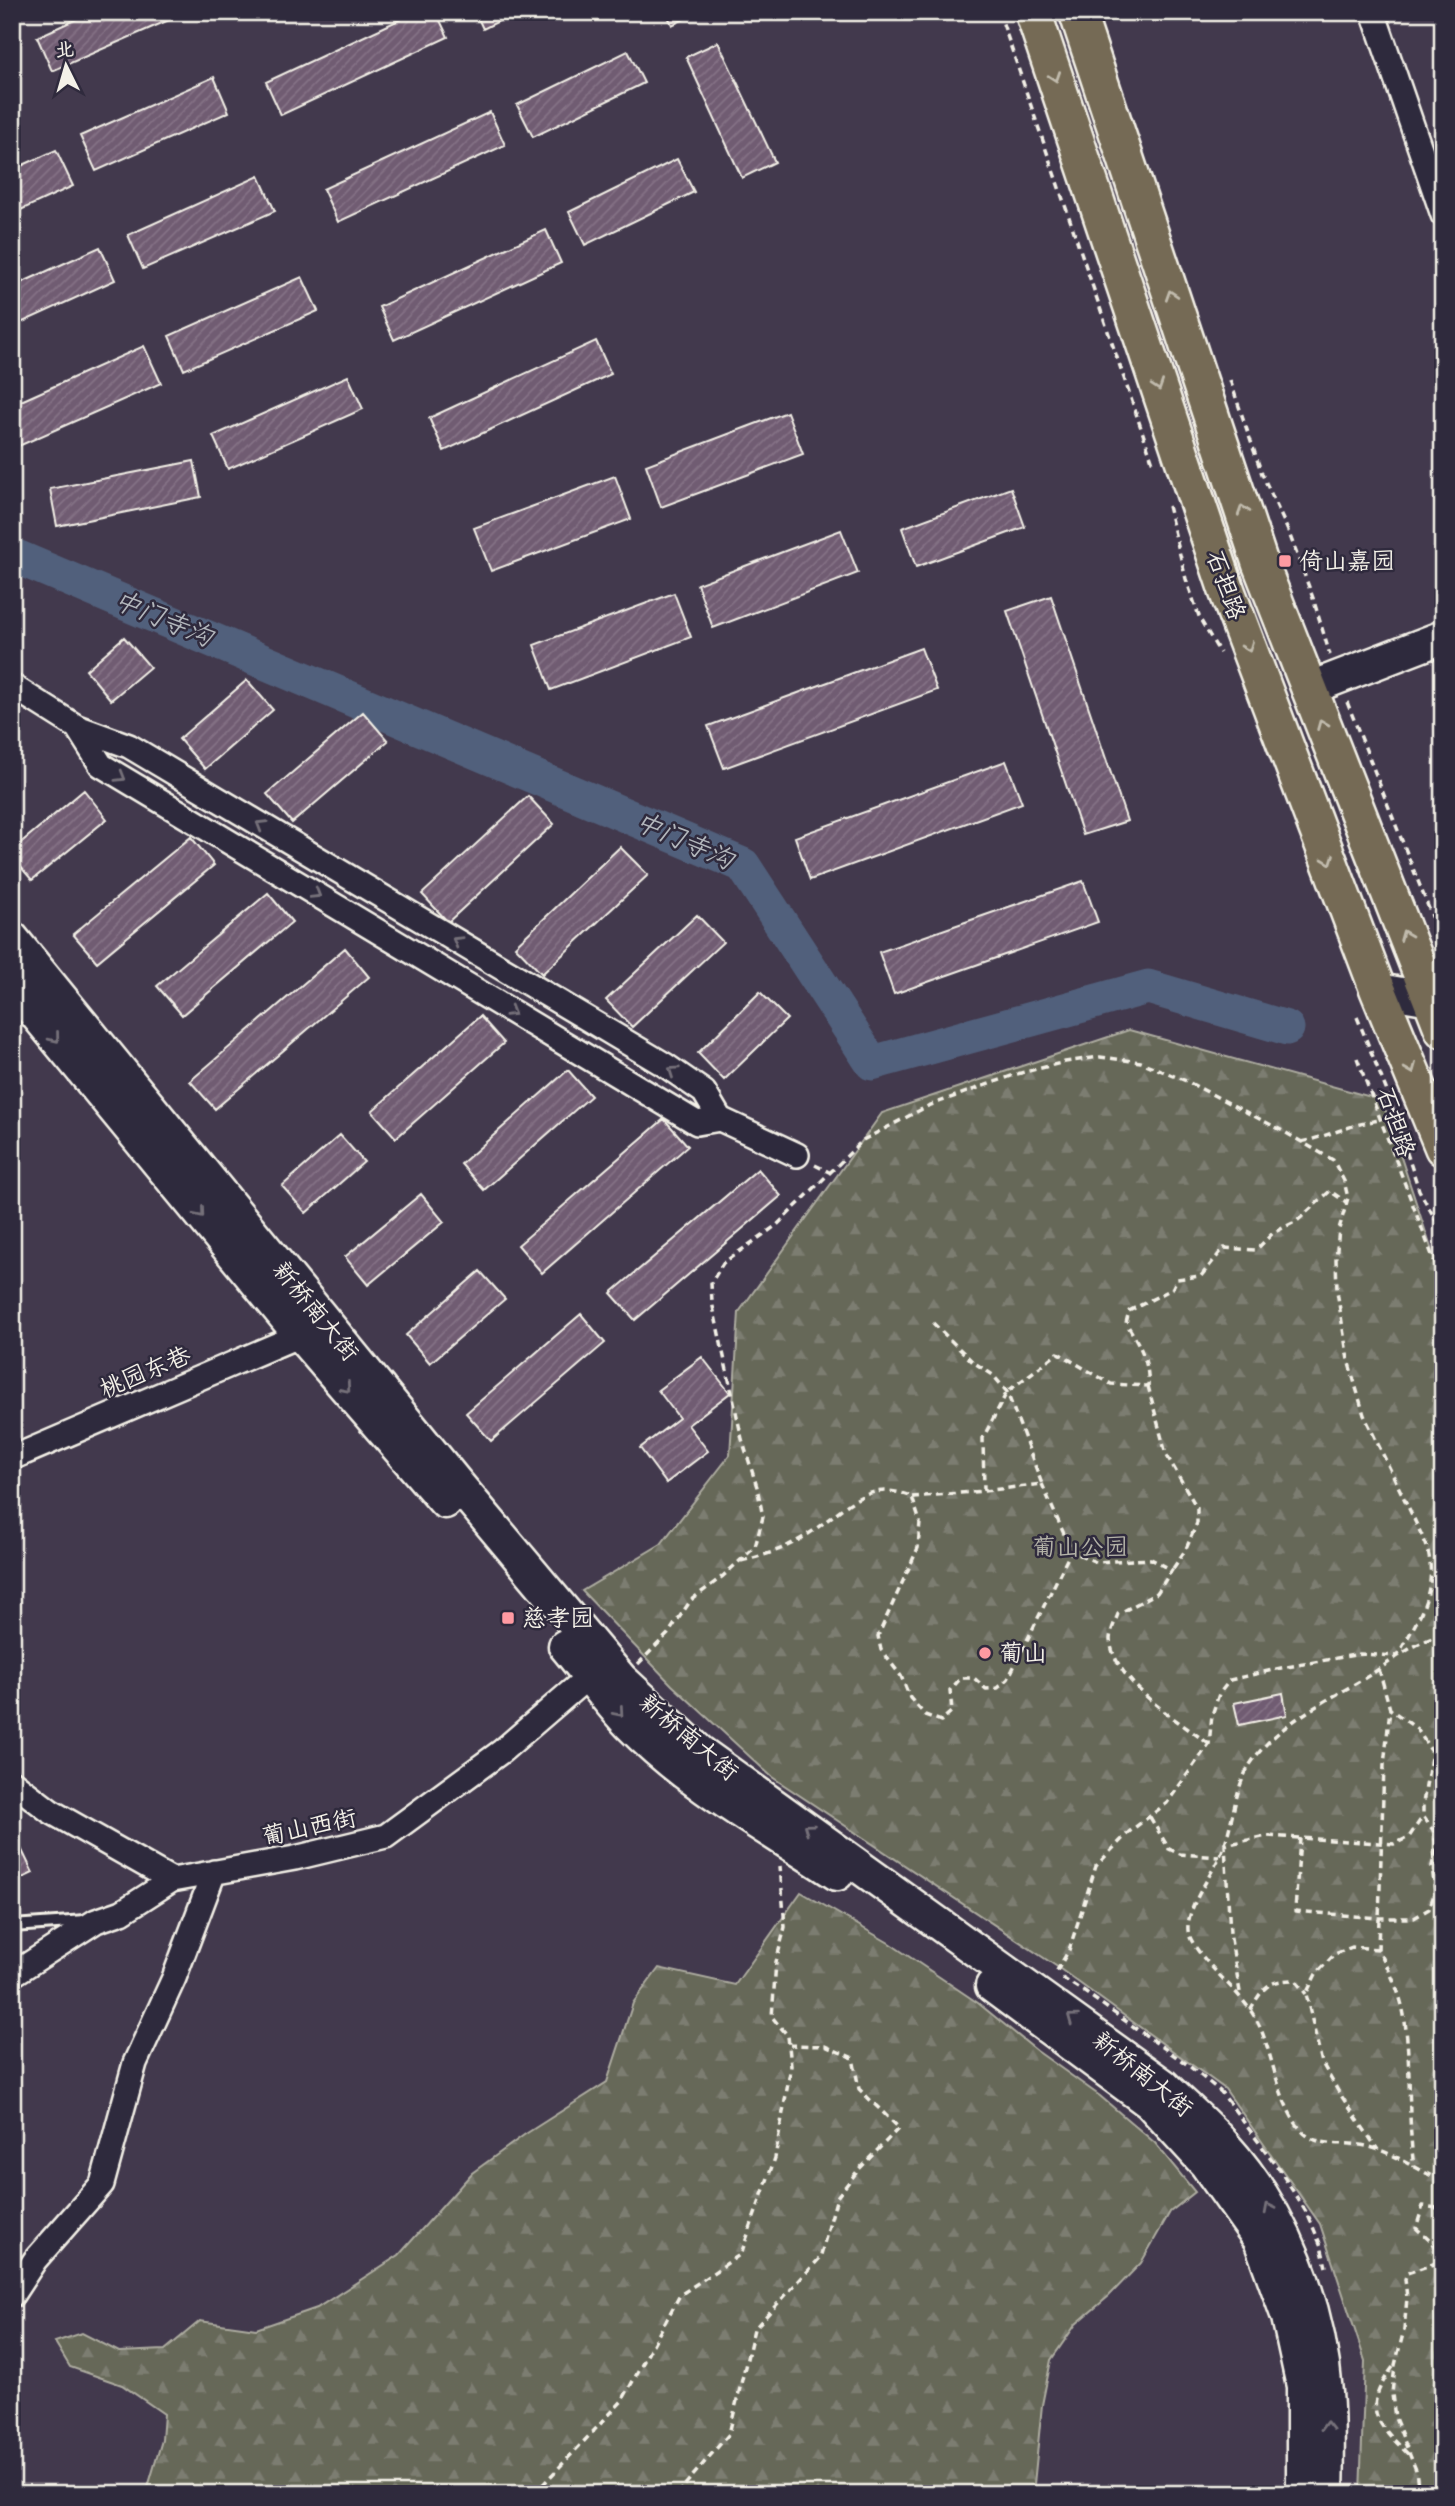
<svg xmlns="http://www.w3.org/2000/svg" width="1455" height="2506" font-family="'Comic Neue','LXGW WenKai TC',sans-serif">
<defs>
<pattern id="forest-firs" width="22" height="20" patternUnits="userSpaceOnUse" patternTransform="scale(1.75)"><rect width="22" height="20" fill="#666759"/><path d="M5 1l3.5 6h-7zM16 11l3.5 6h-7z" fill="#7c7d71"/></pattern>
<pattern id="building-hatch" width="6" height="6" patternUnits="userSpaceOnUse" patternTransform="scale(1.75)"><rect width="6" height="6" fill="#705b72"/><path d="M-1 1l2-2M0 6l6-6M5 7l2-2" fill="none" stroke="#857386"/></pattern>
</defs>
<rect width="100%" height="100%" fill="#42394d"/>
<filter id="ink" filterUnits="userSpaceOnUse"><feTurbulence type="fractalNoise" baseFrequency=".0143" numOctaves="2"/><feDisplacementMap in="SourceGraphic" scale="14" xChannelSelector="R" yChannelSelector="G"/><feConvolveMatrix kernelMatrix="1 2 1 2 8 2 1 2 1" color-interpolation-filters="sRGB"/></filter>
<g filter="url(#ink)">
<path fill="url(#forest-firs)" stroke="#adaca0" stroke-width="2" d="M1129 1030 1382 1100 1443 1284V2494H1360L1365 2361 1320 2224 1225 2089 1056 1966 772 1777 672 1685 582 1591 661 1544 730 1455 739 1312 882 1113Z
M801 1892 889 1943 978 2003 1037 2051 1100 2096 1155 2143 1195 2192 1170 2212 1141 2263 1109 2296 1076 2324 1051 2360 1042 2405 1033 2494H146L162 2440 164 2414 122 2385 70 2367 55 2342 82 2333 119 2352 165 2350 200 2321 256 2329 317 2308 399 2255 472 2173 524 2135 607 2082 633 2003 659 1968 735 1985Z"/>
<g fill="none" stroke-linecap="round" stroke-linejoin="round">
<path stroke="#51607b" stroke-width="35" d="M12 555 743 865 872 1063 1148 987 1287 1028"/>
</g>
<path fill="url(#building-hatch)" stroke="#f4f1e8" stroke-width="2" d="M92 12H185V13L52 71 37 37Z
M416 12H436L448 37 281 115 266 82Z
M475 12H517L483 29Z
M666 12H699L672 25Z
M718 42 775 162 742 178 686 57Z
M628 51 644 83 533 137 517 105Z
M214 77 229 112 96 171 80 136Z
M490 112 505 145 338 222 323 189Z
M56 150 73 186 12 214V170Z
M677 159 694 192 585 245 569 212Z
M259 176 275 211 143 269 128 235Z
M546 230 561 263 394 340 379 307Z
M100 247 115 280 12 327V287Z
M302 277 318 311 184 370 169 336Z
M596 341 611 374 444 451 429 418Z
M144 346 161 383 12 449V405Z
M348 376 363 409 228 469 213 436Z
M787 412 803 454 661 507 646 465Z
M194 461 201 497 57 526 50 489Z
M615 476 631 519 491 571 474 528Z
M1011 488 1025 527 916 567 902 528Z
M841 530 858 573 713 628 697 584Z
M674 593 691 637 551 690 534 645Z
M1051 596 1127 821 1083 835 1007 611Z
M124 637 150 667 111 700 86 670Z
M921 648 937 690 724 768 708 726Z
M247 680 273 710 205 769 179 739Z
M363 712 388 741 292 823 267 794Z
M1006 761 1022 803 810 880 795 837Z
M84 790 107 819 32 880 12 857V850Z
M528 796 554 824 448 922 422 894Z
M191 837 214 865 97 962 73 934Z
M620 847 648 875 542 974 515 946Z
M1083 881 1098 922 894 994 879 952Z
M268 893 292 922 182 1015 157 986Z
M697 915 723 942 632 1027 606 1000Z
M345 948 369 977 215 1109 190 1081Z
M760 992 787 1019 724 1080 698 1053Z
M480 1016 504 1043 396 1138 372 1111Z
M568 1070 591 1096 484 1190 461 1164Z
M664 1119 688 1146 542 1273 518 1245Z
M340 1135 364 1162 306 1213 282 1186Z
M758 1169 781 1196 635 1320 611 1293Z
M421 1194 444 1222 368 1285 345 1257Z
M480 1271 505 1299 430 1363 406 1335Z
M581 1314 605 1343 491 1441 466 1413Z
M702 1357 730 1393 688 1425 708 1451 666 1483 640 1448 679 1418 658 1390Z
M1283 1693 1287 1715 1239 1725 1234 1703Z
M18 1842 33 1873 12 1883V1845Z"/>
<g fill="none" stroke-linecap="round" stroke-linejoin="round">
<g stroke="#f4f1e8" stroke-width="16">
<path id="lane" d="M12 1926 86 1921"/>
</g>
<g stroke="#f4f1e8" stroke-width="28">
<path id="street" d="M1373 12 1443 215
M12 686 77 727 129 746 665 1065 704 1092 720 1119 797 1155
M77 727 101 765 697 1123 720 1119
M12 1458 300 1335
M12 1782 50 1811 172 1880 295 1858 386 1836 502 1751 589 1676
M12 1975 96 1921 122 1912 172 1880
M12 2295 35 2260 102 2184 135 2063 174 1978 214 1872"/>
</g>
<g stroke="#f4f1e8" stroke-width="37">
<path id="secondary" d="M1308 689 1443 637
M12 938 455 1481 621 1679 700 1752 1163 2085C1183 2105 1206 2124 1224 2145 1284 2211 1319 2304 1326 2392 1329 2426 1328 2460 1327 2494
M12 985 300 1335 445 1502
M1378 990 1443 1001
M565 1646C587 1672 606 1700 630 1725 690 1786 766 1827 837 1874
M992 1986 1150 2103 1206 2164 1260 2240 1288 2317 1303 2386V2494"/>
</g>
<g stroke="#f4f1e8" stroke-width="40">
<path id="primary" d="M1033 12 1227 591 1378 990 1443 1148
M1077 12 1260 563 1443 1030"/>
</g>
<path stroke="#f4f1e8" stroke-width="3.5" stroke-dasharray="7 5" stroke-linecap="butt" d="M999 12 1153 463
M1230 380 1262 474 1289 533 1313 598 1330 655
M1168 506 1186 579 1200 619 1220 653
M1347 702 1443 944
M1357 1017 1386 1089 1419 1190 1443 1233
M1357 1058 1443 1284
M1301 1142C1329 1136 1351 1124 1380 1120
M815 1165 831 1173
M933 1323 973 1362 993 1375 1007 1392 1042 1484 984 1491
M1148 1386 1166 1454 1197 1508V1523L1186 1549 1172 1570
M1042 1484 1071 1550
M912 1497 984 1491 983 1438 1007 1392 1058 1353 1111 1384 1148 1386C1150 1363 1139 1343 1126 1323L1129 1311 1172 1289 1177 1279 1201 1276 1224 1248 1256 1250 1273 1233 1297 1221 1330 1191 1346 1202
M741 1561C763 1556 782 1550 802 1538 841 1515 863 1476 912 1497L920 1522 918 1548 878 1636 881 1650 901 1676 910 1698 925 1715 941 1721 952 1711 950 1690 961 1678H974L986 1689 998 1688 1008 1679 1071 1551 1096 1562 1151 1559 1172 1570 1157 1593 1118 1614C1115 1622 1110 1632 1110 1640 1115 1683 1177 1720 1209 1744
M1443 1635C1413 1642 1390 1663 1365 1678 1324 1703 1278 1723 1251 1763 1232 1792 1234 1828 1219 1858 1210 1877 1182 1915 1189 1935 1202 1966 1244 1991 1260 2027 1274 2059 1279 2109 1305 2134 1320 2147 1342 2142 1361 2145 1390 2150 1417 2169 1443 2182
M638 1664 668 1634 691 1600 723 1576 755 1547 763 1517 757 1487 742 1439 712 1302 711 1283 723 1263 777 1225 863 1140 928 1106 1017 1074 1065 1062 1100 1057 1141 1062 1186 1081 1281 1130 1333 1160 1344 1181 1348 1198 1339 1229 1336 1259 1337 1291 1348 1360 1364 1415 1426 1544C1440 1589 1419 1618 1397 1656L1360 1654 1281 1668 1230 1680 1219 1694 1212 1715 1209 1744 1167 1803 1129 1832 1096 1866 1069 1950 1055 1974
M1379 1669 1390 1709 1384 1765 1378 1949C1389 1969 1400 1992 1404 2015 1412 2065 1407 2117 1414 2167
M1150 1817 1169 1849 1180 1854 1219 1857
M1300 1838 1295 1911 1378 1918H1414L1429 1909 1435 1892 1432 1866 1437 1847 1433 1830 1423 1816V1803L1432 1752 1417 1729 1390 1709
M1378 1949 1352 1947 1335 1954 1316 1974 1306 1994 1322 2063 1338 2091 1378 2150
M1062 1978 1083 1991 1188 2065 1221 2092 1279 2169 1308 2215 1321 2246 1326 2267
M1240 1992 1230 1933 1225 1845 1267 1836 1394 1844 1409 1837 1423 1816
M1250 2010C1263 1988 1267 1980 1295 1980L1306 1994
M1443 2237 1438 2248 1443 2275
M1438 2248 1416 2228 1423 2206 1443 2209
M1393 2367C1361 2410 1376 2422 1408 2454
M534 2494 622 2401 680 2295 741 2254 775 2158 791 2066 788 2036 772 2017 776 1962 785 1927 780 1866
M677 2494 729 2434 754 2329 820 2258 837 2197 859 2169 899 2128 859 2089 853 2058 825 2046 790 2045
M1419 2494 1416 2470 1395 2418 1392 2394 1395 2365 1404 2330 1407 2298 1405 2279 1407 2273 1439 2262
M1434 2494 1443 2489"/>
<use href="#lane" stroke="#2f2a3d" stroke-width="10"/>
<use href="#street" stroke="#2f2a3d" stroke-width="23"/>
<use href="#secondary" stroke="#2f2a3d" stroke-width="32"/>
<use href="#primary" stroke="#746b55" stroke-width="35"/>
</g>
<defs><path id="oneway-chevron" d="M-2-3.5L2.5 0L-2 3.5" fill="none" stroke-width="1.6" stroke-linecap="round" stroke-linejoin="round" transform="scale(1.75)"/></defs>
<g stroke="#c1bbad">
<use href="#oneway-chevron" transform="translate(1055 77) rotate(71)"/>
<use href="#oneway-chevron" transform="translate(1171 295) rotate(-108)"/>
<use href="#oneway-chevron" transform="translate(1158 386) rotate(71)"/>
<use href="#oneway-chevron" transform="translate(1243 510) rotate(-108)"/>
<use href="#oneway-chevron" transform="translate(1248 647) rotate(69)"/>
<use href="#oneway-chevron" transform="translate(1322 724) rotate(-112)"/>
<use href="#oneway-chevron" transform="translate(1329 860) rotate(69)"/>
<use href="#oneway-chevron" transform="translate(1405 935) rotate(-112)"/>
<use href="#oneway-chevron" transform="translate(1411 1069) rotate(68)"/>
</g>
<g stroke="#747079">
<use href="#oneway-chevron" transform="translate(121 777) rotate(31)"/>
<use href="#oneway-chevron" transform="translate(261 825) rotate(-149)"/>
<use href="#oneway-chevron" transform="translate(316 894) rotate(31)"/>
<use href="#oneway-chevron" transform="translate(457 941) rotate(-149)"/>
<use href="#oneway-chevron" transform="translate(511 1012) rotate(31)"/>
<use href="#oneway-chevron" transform="translate(55 1038) rotate(51)"/>
<use href="#oneway-chevron" transform="translate(673 1071) rotate(-146)"/>
<use href="#oneway-chevron" transform="translate(200 1213) rotate(50)"/>
<use href="#oneway-chevron" transform="translate(346 1388) rotate(49)"/>
<use href="#oneway-chevron" transform="translate(619 1712) rotate(49)"/>
<use href="#oneway-chevron" transform="translate(808 1828) rotate(-144)"/>
<use href="#oneway-chevron" transform="translate(1072 2018) rotate(-144)"/>
<use href="#oneway-chevron" transform="translate(1269 2208) rotate(-117)"/>
<use href="#oneway-chevron" transform="translate(1327 2426) rotate(-91)"/>
</g>
</g>
<g fill="#ff9aa2" stroke="#2f2a3d" stroke-width="2.5">
<rect x="1278" y="554" width="14" height="14" rx="3.5"/>
<rect x="501" y="1611" width="14" height="14" rx="3.5"/>
<circle cx="985" cy="1653" r="7"/>
</g>
<g text-anchor="middle" dominant-baseline="central" stroke-width="5" stroke-linejoin="round" paint-order="stroke">
<g font-size="24" fill="#f4f1e8" stroke="#2f2a3d" text-anchor="start">
<text x="1299" y="561">倚山嘉园</text>
<text x="522" y="1618">慈孝园</text>
<text x="999" y="1653">葡山</text>
</g>
<g font-size="24" fill="#f4f1e8" stroke="#2f2a3d">
<text transform="translate(1226 585) rotate(70)">石担路</text>
<text transform="translate(1396 1122) rotate(71)">石担路</text>
<text transform="translate(316 1311) rotate(51)">新桥南大街</text>
<text transform="translate(145 1372) rotate(-23)">桃园东巷</text>
<text transform="translate(689 1737) rotate(40)">新桥南大街</text>
<text transform="translate(309 1827) rotate(-12)">葡山西街</text>
<text transform="translate(1143 2074) rotate(39)">新桥南大街</text>
</g>
<g font-size="24" fill="#b4b3a8" stroke="#2f2a3d">
<text x="1080" y="1547">葡山公园</text>
</g>
<g font-size="26" font-style="italic" fill="#b3b7bc" stroke="#2f2a3d">
<text transform="translate(163 619) rotate(23)">中门寺沟</text>
<text transform="translate(684 841) rotate(24)">中门寺沟</text>
</g>
</g>
<rect width="1455" height="2506" fill="none" stroke="#2f2a3d" stroke-width="42"/>
<rect x="21" y="21" width="1413" height="2464" fill="none" stroke="#f4f1e8" stroke-width="2.5" filter="url(#ink)"/>
<g transform="translate(66 66) rotate(355)" stroke="#2f2a3d" stroke-width="5" paint-order="stroke">
<path d="M0-5L12 26L0 18L-12 26Z" fill="#f4f1e8"/>
<text y="-10" font-size="19" font-weight="bold" text-anchor="middle" fill="#f4f1e8">北</text>
</g>
</svg>
